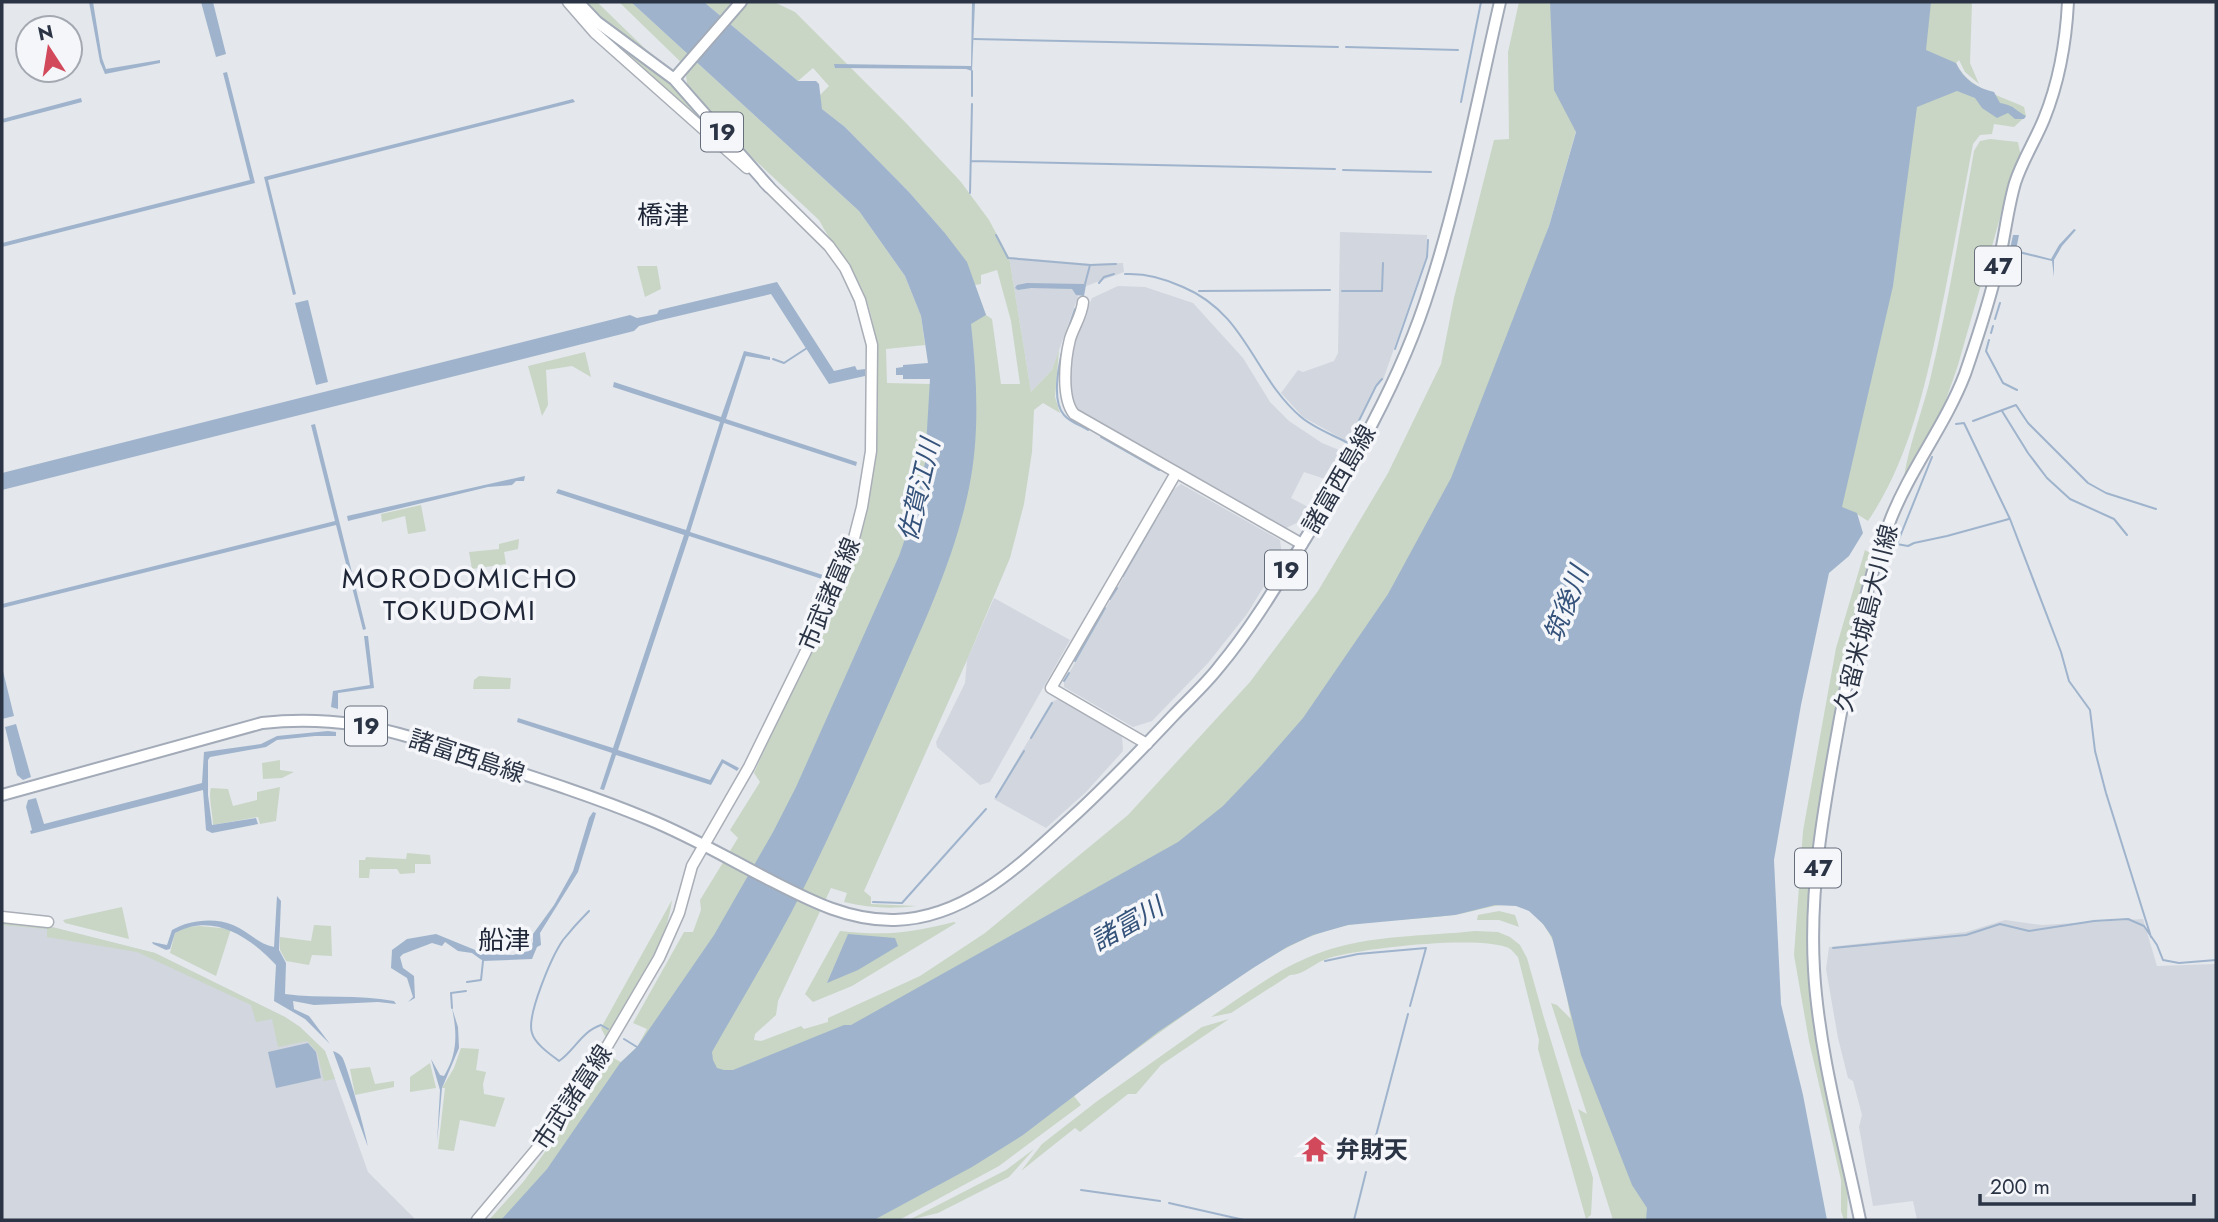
<svg xmlns="http://www.w3.org/2000/svg" width="2218" height="1222" font-family="Jost,'Noto Sans JP',sans-serif">
<rect width="100%" height="100%" fill="#e4e7ec"/>
<path fill="#d2d6de" d="M1340 232 1427 235 1426 257 1383 380 1375 385 1348 442 1303 417 1281 393 1298 370 1303 372 1334 361 1338 353Z
M1009 257 1092 264 1123 263 1124 272 1081 288 1052 370 1031 392Z
M1118 286 1145 287 1193 303 1243 358 1270 402 1289 421 1322 443 1344 452 1328 480 1304 472 1291 498 1310 508 1303 520 1286 528 1079 412 1073 401 1070 388 1074 342 1092 298Z
M1181 484 1280 540 1282 557 1247 614 1208 663 1152 721 1133 727 1064 687V682L1173 490Z
M994 598 1070 640 990 782 980 785 937 747 936 742 965 683 967 660Z
M1059 699 1122 735 1123 751 1086 792 1046 828 994 799 1051 702Z
M2143 919 2157 966 2216 964V1220H1917L1913 1201 1873 1206 1859 1127 1862 1115 1853 1081 1848 1078 1838 1038 1826 969 1829 947 1966 932 2005 920 2042 925Z
M2 921 48 926 155 953 285 1017 300 1027 325 1051 368 1172 416 1220H2Z"/>
<path fill="#c9d6c5" fill-rule="evenodd" d="M585 2H597L663 66 596 16Z
M619 2H631L859 211 905 276 921 316 925 345 886 349 887 383 930 384V378L939 386 921 529 800 791 698 984 509 1220H489L524 1181 613 1058 621 1062 637 1047 647 1029 633 1023 684 932H693L701 910 700 900 738 838 730 830 760 782 754 773C771 735 790 697 809 659 819 638 831 618 839 597 864 532 878 470 878 401 878 365 878 331 865 296 854 268 833 247 819 220L743 149 688 89 686 76 689 70Z
M704 2H774L795 12 906 123 961 182 989 220 1009 257 1031 392 1052 370 1059 350 1055 397 1060 413 1043 403 1034 410 1032 452 1024 504 1010 558 967 660 864 891 871 897V904L916 906C891 909 869 908 844 902L847 893 831 888 778 1001 776 1015 755 1034 754 1040 761 1041 801 1026 804 1029 828 1022V1018L920 976 985 933 1128 815 1250 682 1318 591 1388 473 1441 364 1454 298 1494 140 1509 139 1508 52 1519 2H1566L1576 131 1549 226 1448 525 1289 744 1181 847 862 1025 735 1074 704 1077 708 1051 917 622 944 232 909 192 845 127 822 109 819 96 829 86 813 68 798 81ZM997 270 1011 321 1020 384H1001L992 319 986 315 975 285 981 284V275Z
M1899 2H1972L1970 63 1979 84 1965 72 1959 60 1956 63C1968 89 2000 95 2024 107L2026 116 2014 127 1994 124 1992 134 1980 135 1973 144C1962 203 1951 262 1939 321 1924 391 1908 462 1868 521L1857 514 1860 528 1824 515 1895 89 1936 71Z
M600 31 648 64 692 104 727 144Z
M1990 139 2018 142 2021 157 2008 190 1958 365 1941 414 1904 477C1909 445 1921 415 1929 384 1948 307 1960 228 1974 151L1980 141Z
M637 266H657L661 289 645 297Z
M585 352 591 377 572 366 546 370 548 405 542 416 528 366Z
M421 505 426 531 408 534 405 516 382 522 381 514Z
M519 539 518 549 504 552 506 564 472 569 469 552 499 549V544Z
M1865 550 1873 555 1836 711 1816 829 1809 905 1810 976 1848 1182 1847 1220H1844L1841 1211V1180L1809 1041 1794 955 1803 831 1836 648Z
M479 676 511 678 510 689H473L474 680Z
M280 760V770L294 772 282 778 263 779 262 763Z
M280 787 276 821 260 824 258 817 213 825C213 815 208 796 211 788L228 789 233 806 257 800V792Z
M407 853 430 855 431 864H415V873L400 874 397 869H370L369 878H359V860H365L366 857 406 859Z
M672 900C665 951 632 995 606 1038L601 1028Z
M1488 902 1526 904 1562 940 1652 1220H1613L1578 1109 1587 1114 1551 1003 1557 1005 1571 1019C1563 983 1562 935 1531 912 1508 896 1478 912 1454 915 1419 920 1382 919 1348 925 1298 935 1257 965 1216 993 1168 1026 1121 1060 1074 1096L1081 1105 999 1166 899 1220H853L1306 928Z
M122 907 129 939 65 923 63 920Z
M1499 911 1515 915 1519 927 1499 920H1477L1478 915Z
M2 921 48 926 155 953 285 1017 300 1027 325 1051 335 1079 324 1081 317 1052 307 1041 278 1047 272 1019 256 1022 251 1005 137 952 47 937V929L2 925Z
M954 922 956 923 852 986 813 1002 805 994 840 931C886 936 909 933 954 922Z
M314 925 331 926 332 956 312 955 309 965 286 961 280 950V937L311 941Z
M200 926 231 929 216 976 170 953 175 933 186 927Z
M1476 931 1498 932 1510 937 1520 945 1527 958 1544 1018 1593 1178 1591 1215 1586 1219 1538 1049 1539 1040 1518 957C1514 953 1511 948 1506 947 1473 936 1364 948 1329 958 1315 962 1304 975 1290 975L1231 1013 1211 1017C1246 994 1281 966 1322 952 1368 935 1428 936 1476 931Z
M1229 1019 1161 1065 1136 1094H1128L1080 1132 1075 1128 1021 1171 1042 1144 1096 1102 1202 1027Z
M461 1048 479 1049 476 1070 486 1072 483 1084 484 1094 505 1098 495 1127 460 1120 454 1151 438 1149 445 1088H442L454 1068Z
M430 1063 436 1088 410 1092V1077Z
M370 1067 375 1084 394 1081V1087L355 1095 350 1069Z
M1034 1149 1009 1177 938 1213 909 1220 1006 1170Z"/>
<path fill="#9fb4cc" d="M89 2H93L102 58 106 69 160 60V63L105 74 100 62Z
M201 2H213L226 54 216 57Z
M631 2H704L798 81H816L819 84 822 109 845 127 909 192 944 232 967 262 986 315 971 324C977 378 980 435 969 488 955 557 924 623 896 687 862 763 829 840 791 913 766 960 738 1006 712 1052L713 1060 717 1068 724 1070H733L844 1025H851L1178 842 1223 806 1262 765 1303 718 1388 594 1451 478 1549 226 1576 132 1554 90 1550 2H1931L1926 50 1956 63C1964 80 1977 88 1994 92L2000 103C2016 106 2014 110 2026 116L2024 119H2015L2008 113 1997 118 1982 108 1975 98 1957 91 1917 107 1893 286 1842 507 1857 513 1863 533 1849 556 1829 573 1801 705 1774 860 1781 1004 1803 1095 1827 1220H1646L1647 1208 1632 1185 1581 1055 1552 937 1543 924 1529 911 1516 906 1495 905 1455 915 1348 925 1313 935 1287 947 1253 968 1158 1032 1023 1135 972 1167 874 1220H501L547 1169 620 1063 637 1047 714 935 773 832 796 787 899 556 916 507 925 463 930 379H903V375H896V368L903 367V365L928 363 921 316 905 276 859 211Z
M972 2H975L972 71 966 69 835 68 834 64 971 66Z
M227 72 255 183 2 247V243L250 180 223 73Z
M81 98 82 102 2 123V119Z
M573 99 575 102 268 180 296 294 293 295 264 177Z
M2074 229 2076 230 2062 246 2054 260V277L2052 261 2014 252 2012 264 2007 263 2013 235H2019L2016 250 2051 259 2059 245Z
M777 282 834 371 855 366 857 370 865 369V376L829 384 771 294 657 321 639 326 634 331 2 490V473L630 315 637 318 657 314 659 310Z
M1027 283 1084 284 1086 285 1084 296 1076 295 1072 289 1031 288 1018 290 1015 288 1017 285Z
M308 300 328 382 316 385 295 303Z
M744 351 770 357V360L746 356 726 419 857 462 856 466 724 423 690 532 826 576 825 580 689 536 618 750 710 780 722 759 739 768 737 771 723 763 711 785 616 755 604 790 600 789 612 753 517 722 518 718 613 748 684 535 556 493 558 489 686 530 720 422 613 387 614 382 721 417Z
M315 424 366 629 363 630 336 525 2 608V604L335 521 311 425Z
M525 476 524 481H516L512 485 488 487 348 521 347 516Z
M364 636H368L374 688 338 693V709L331 707 333 691 370 685Z
M2 667 14 716 2 719Z
M16 724 31 777 23 780 17 775 5 727Z
M328 731 336 732V736H315L277 740 266 747 210 757 208 760V795L212 825 256 818 258 824 212 833 206 830 203 790 31 834 30 831 32 830 26 807 28 800 36 798 44 824 202 783 204 752 261 744 277 736Z
M593 812 596 813 594 820 578 872 540 933 541 945 537 947 532 959 483 961 472 953 458 951 445 942 442 946 432 943 403 954 400 957 403 968 414 976 415 998 408 1002 413 997 407 978 391 968 392 950 407 939 436 934 485 954 513 955 529 951 533 942V934L554 905 573 871 589 818Z
M277 896 281 901 279 950 286 963 285 994C321 999 358 994 394 1001L396 1004 378 1002 314 1005 293 1001 294 1009 309 1016 330 1044 305 1019 274 1001 276 965C250 937 213 912 175 933L170 949 166 950 153 944 152 942 167 945 172 930C189 920 214 917 233 925 248 931 258 944 274 947Z
M848 934 895 938 898 946 858 970 827 983Z
M452 1008 458 1027 459 1048 442 1088 437 1143 440 1090 431 1059 440 1075 444 1076C458 1053 457 1033 452 1008Z
M308 1043 316 1052 321 1078 276 1088 268 1052Z
M333 1051C336 1052 340 1054 342 1057 346 1061 368 1141 368 1147Z"/>
<g fill="none" stroke-linecap="round" stroke-linejoin="round">
<path stroke="#9fb4cc" stroke-width="2" d="M974 39 1338 47
M1346 47 1458 50
M972 96V71
M1461 102 1481 2
M971 161 1335 169
M1343 170 1431 172
M970 193 972 104
M996 235 1008 258 1090 265
M1125 274C1146 273 1164 278 1183 287 1247 314 1253 376 1301 417 1314 428 1333 435 1348 443L1376 386 1382 379
M1099 283 1104 277 1114 274
M1085 284 1090 265 1116 264
M1199 291 1330 290
M1342 291H1382L1383 263
M1075 309C1067 331 1046 395 1064 415 1070 422 1080 425 1088 430
M1995 319 2000 303
M1991 333 1993 326
M1989 340 1986 351 2003 383 2017 390
M1395 349 1427 257 1428 240
M773 359 784 363 807 348
M2002 411 2028 453 2047 478 2070 499 2114 519 2127 535
M1973 421 2016 405 2028 423 2088 483 2106 493 2156 509
M1956 424 1964 423 2010 519 2061 652 2069 681 2090 710 2095 751 2106 793 2151 937
M1101 437 1159 470
M1162 508 1172 490
M1891 543 1908 546 1914 543 1947 536 2009 519
M1897 544 1932 457
M1123 576 1155 520
M1110 599 1117 588
M1075 661 1105 608
M1064 681 1069 673
M1031 738 1052 703
M996 797 1024 751
M873 902 902 903 986 809
M589 911C580 920 571 930 563 940 552 956 526 1016 532 1033 535 1044 550 1054 559 1061 574 1051 582 1031 601 1025L608 1029
M1833 948 1966 935 2000 924 2029 931 2094 921 2128 919 2144 926 2157 945 2163 960 2179 963 2216 960
M1325 961 1358 954 1426 948 1410 1006
M467 982 481 980 483 961
M452 1008 451 993 466 991
M624 1039 637 1047
M1369 1162 1408 1014
M1081 1190 1160 1201
M1169 1203 1244 1220
M1354 1220 1366 1172"/>
<g stroke="#a9aeb7" stroke-width="13">
<path id="secondary" d="M568 2 595 33 747 168
M1083 302C1082 315 1074 326 1070 339 1065 359 1061 398 1074 414L1302 544
M1147 744 1051 688 1176 473
M2 917 48 922
M477 1220 540 1145 602 1055 659 958 679 913 692 866 749 767 832 598 852 546 862 507 871 451 872 345 860 300 845 268 829 246 764 182"/>
</g>
<g stroke="#a3abb8" stroke-width="14">
<path id="primary" d="M578 2 597 22 674 79 769 187
M674 79 741 2
M2 795 262 723C314 717 361 722 410 737 489 764 571 787 648 819 690 836 729 859 768 879 809 900 848 921 895 920 970 918 1026 859 1078 812 1111 781 1142 749 1173 716 1188 700 1205 685 1219 667 1249 631 1274 590 1299 549 1350 467 1401 381 1430 287 1460 194 1478 97 1500 2
M1860 1220C1843 1138 1819 1054 1814 970 1809 885 1825 801 1840 718 1853 652 1865 584 1890 521 1910 469 1945 426 1965 374 1976 342 1987 309 1995 277 2004 246 2006 214 2015 183 2022 161 2035 141 2044 119 2059 82 2066 42 2068 2"/>
</g>
<use href="#secondary" stroke="#fff" stroke-width="10"/>
<use href="#primary" stroke="#fff" stroke-width="10"/>
</g>
<defs>
<g id="temple-bare" transform="scale(2.1)"><path d="M0-6L5-2H3V0L6.5 2.5H4V6H1.5V3h-3V6H-4V2.5H-6.5L-3 0V-2H-5Z" fill="#d1495b" stroke="#f4f6f9" stroke-width="2.5" paint-order="stroke"/></g>
</defs>
<g fill-rule="evenodd">
<use href="#temple-bare" x="1315" y="1149"/>
</g>
<g text-anchor="middle" dominant-baseline="central" stroke-width="7" stroke-linejoin="round" paint-order="stroke">
<g fill="#f4f6f9" stroke="#676e7b" stroke-width="2">
<rect x="701" y="112.5" width="42" height="39" rx="5"/>
<rect x="1975" y="246.5" width="46" height="39" rx="5"/>
<rect x="1265" y="550.5" width="42" height="39" rx="5"/>
<rect x="345" y="706.5" width="42" height="39" rx="5"/>
<rect x="1795" y="848.5" width="46" height="39" rx="5"/>
</g>
<g font-size="23" font-weight="bold" fill="#2b3445">
<text x="722" y="132">19</text>
<text x="1998" y="266">47</text>
<text x="1286" y="570">19</text>
<text x="366" y="726">19</text>
<text x="1818" y="868">47</text>
</g>
<g font-size="24" fill="#2b3445" stroke="#f4f6f9">
<text transform="translate(1339 479) rotate(-60)">諸富西島線</text>
<text transform="translate(829 594) rotate(-67)">市武諸富線</text>
<text transform="translate(1866 618) rotate(-76)">久留米城島大川線</text>
<text transform="translate(467 756) rotate(18)">諸富西島線</text>
<text transform="translate(572 1097) rotate(-56)">市武諸富線</text>
</g>
<g font-size="24" font-weight="bold" fill="#2b3445" stroke="#f4f6f9" text-anchor="start">
<text x="1336" y="1149">弁財天</text>
</g>
<g font-size="26" fill="#1d2536" stroke="#f4f6f9">
<text x="663" y="215">橋津</text>
<text x="504" y="940">船津</text>
</g>
<g font-size="26" font-style="italic" fill="#34527a" stroke="#f4f6f9">
<text transform="translate(919 490) rotate(-77)">佐賀江川</text>
<text transform="translate(1566 604) rotate(-69)">筑後川</text>
<text transform="translate(1127 924) rotate(-30)">諸富川</text>
</g>
<g font-size="28" letter-spacing="2" fill="#1d2536" stroke="#f4f6f9">
<text x="460" y="578">MORODOMICHO<tspan x="460" dy="32">TOKUDOMI</tspan></text>
</g>
</g>
<rect width="2218" height="1222" fill="none" stroke="#2b3445" stroke-width="7"/>
<g transform="translate(49 49) rotate(348)"><circle r="33" fill="#f4f6f9" stroke="#a4a8b1" stroke-width="2"/>
<path d="M0-5L12 26L0 18L-12 26Z" fill="#d1495b"/>
<text y="-10" font-size="19" font-weight="bold" text-anchor="middle" fill="#2b3445">N</text>
</g>
<path d="M1980 1194v10h214v-10" fill="none" stroke="#2b3445" stroke-width="3.5"/>
<text x="1990" y="1194" font-size="21" fill="#2b3445" stroke="#f4f6f9" stroke-width="5" paint-order="stroke">200 m</text>
</svg>
